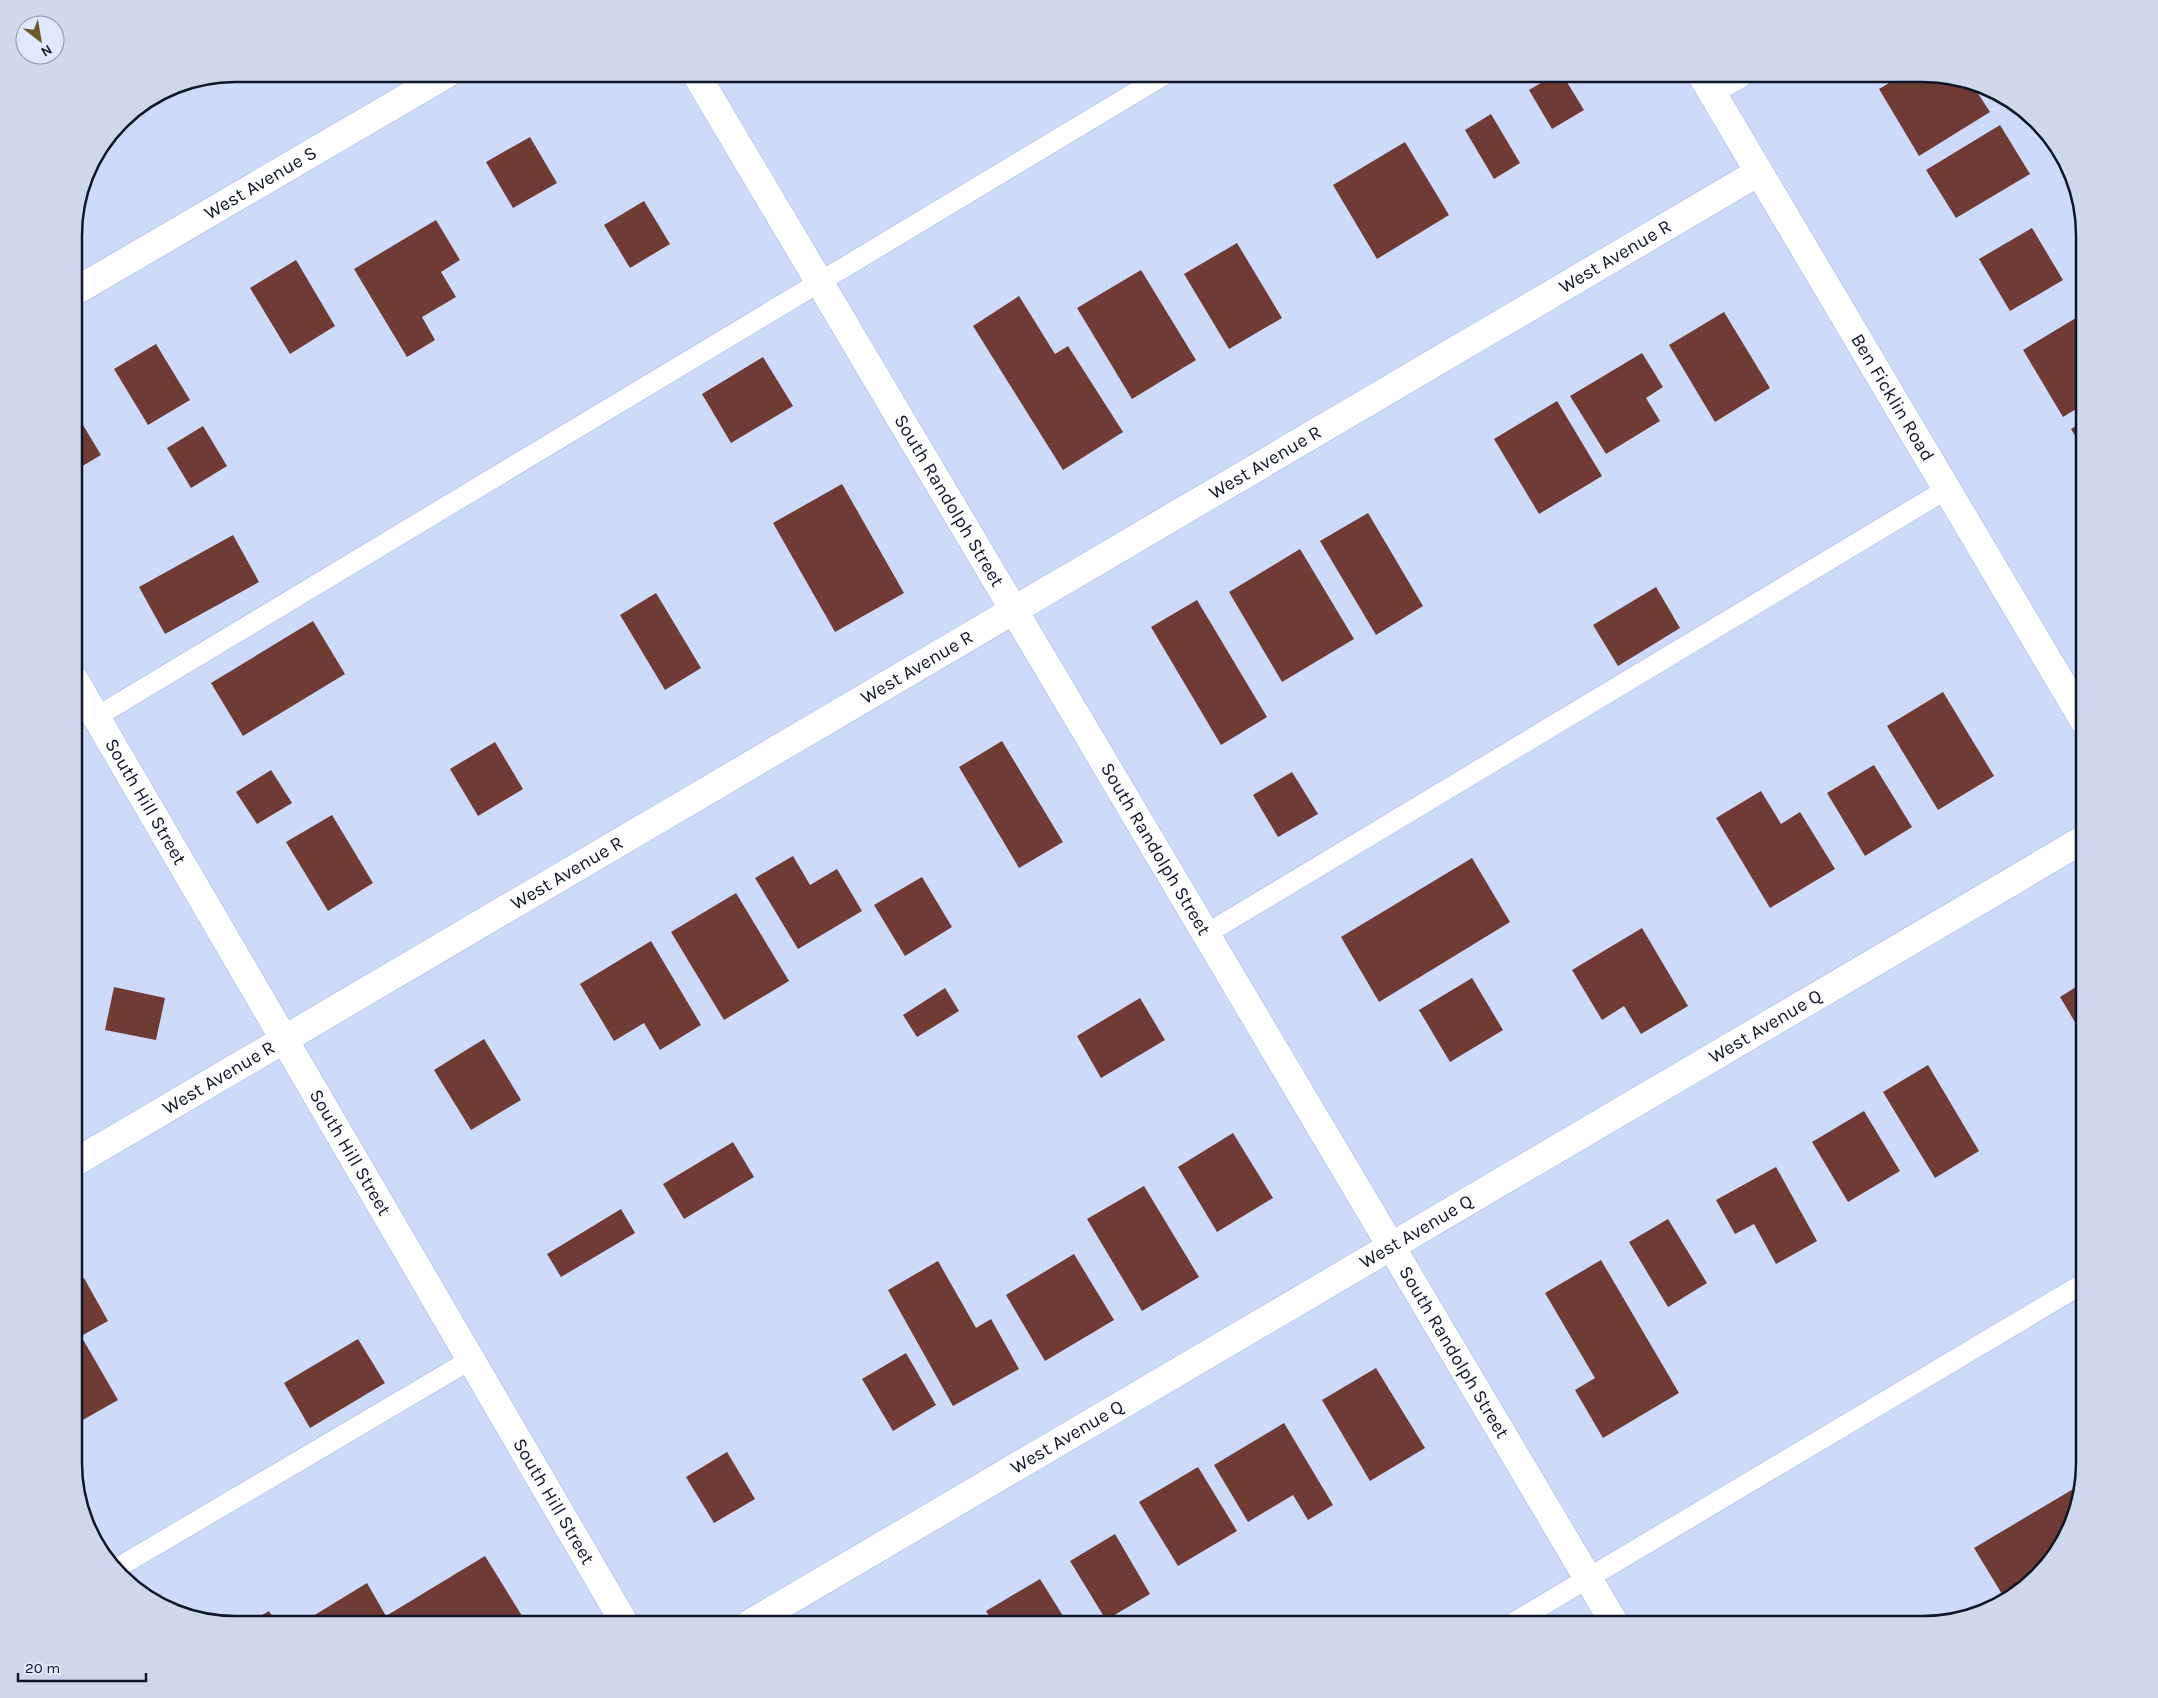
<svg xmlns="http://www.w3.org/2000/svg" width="2158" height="1698" font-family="Karla,sans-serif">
<rect width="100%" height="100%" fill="#cddafa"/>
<path fill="#703b35" d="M239 74H257L244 81Z
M1556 74H1562L1584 110 1552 129 1529 90Z
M1904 74H1922L1972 84 1990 112 1919 156 1879 89Z
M1491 114 1520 163 1494 179 1465 130Z
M2000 125 2030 174 1956 218 1926 170Z
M530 137 557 183 513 208 486 162Z
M1405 142 1449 215 1377 259 1333 185Z
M644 201 670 244 630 268 604 225Z
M436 220 460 260 441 272 456 297 422 317 435 340 407 357 354 269Z
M2032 228 2063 280 2010 311 1979 259Z
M1237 243 1282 318 1229 349 1184 274Z
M296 260 335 326 290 354 250 288Z
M1141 270 1196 360 1132 399 1077 308Z
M1019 296 1055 354 1068 346 1123 432 1063 470 973 326Z
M1724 312 1770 388 1715 422 1669 345Z
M2084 313V404L2063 417 2023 350Z
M156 344 190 400 148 425 114 369Z
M1642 353 1663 387 1646 398 1660 421 1606 454 1570 396Z
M763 357 793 406 731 443 702 394Z
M1557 401 1602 476 1539 514 1494 439Z
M74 410 101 455 74 471Z
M2084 421V451L2071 429Z
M203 426 227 466 191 488 167 448Z
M842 484 904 593 835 632 773 523Z
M1368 513 1423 606 1376 635 1320 541Z
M233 535 259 582 165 634 139 587Z
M1300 549 1354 639 1282 682 1229 592Z
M1656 587 1680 628 1618 666 1593 625Z
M656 593 701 668 665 690 620 615Z
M1197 600 1267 717 1221 745 1151 627Z
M313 621 345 674 243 736 211 683Z
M1943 692 1994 776 1938 810 1887 726Z
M1002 741 1063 842 1019 868 959 767Z
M495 742 523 789 478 816 450 769Z
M1874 765 1912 827 1865 856 1827 793Z
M271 770 292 803 257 824 236 792Z
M1292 772 1318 814 1278 837 1253 795Z
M1761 791 1781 824 1800 812 1835 869 1770 908 1716 818Z
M332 815 373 883 328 911 286 842Z
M793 856 810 885 837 869 862 911 798 949 755 878Z
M1472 858 1510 922 1379 1002 1341 937Z
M922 877 952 927 905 956 874 905Z
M736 893 789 981 724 1020 671 932Z
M1642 928 1688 1006 1641 1034 1624 1006 1602 1020 1572 970Z
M651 941 701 1025 660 1050 644 1023 614 1041 580 984Z
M1472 978 1503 1030 1450 1062 1419 1010Z
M2084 982V1037L2060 997Z
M114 987 165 998 156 1040 105 1030Z
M945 988 959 1011 917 1037 903 1015Z
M1140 998 1165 1040 1101 1078 1077 1036Z
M484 1039 521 1100 471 1130 434 1070Z
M1928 1065 1979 1151 1935 1178 1883 1092Z
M1864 1111 1900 1171 1848 1202 1812 1142Z
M1233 1133 1273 1198 1217 1232 1178 1167Z
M733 1142 754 1177 684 1219 663 1184Z
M1776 1167 1817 1241 1776 1264 1754 1224 1735 1234 1716 1200Z
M1144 1186 1199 1277 1142 1311 1087 1219Z
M621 1209 635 1233 561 1277 547 1254Z
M1668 1219 1707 1283 1668 1307 1629 1242Z
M1074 1254 1114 1320 1045 1361 1006 1295Z
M1601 1260 1679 1393 1603 1438 1575 1390 1595 1378 1545 1293Z
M938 1261 976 1328 991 1319 1019 1369 953 1406 888 1290Z
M84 1278 108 1321 81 1336 118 1400 74 1425V1284Z
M358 1339 385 1383 310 1428 284 1383Z
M906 1353 936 1405 893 1431 862 1379Z
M1376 1368 1425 1448 1370 1481 1322 1400Z
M1284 1423 1333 1505 1308 1520 1293 1495 1248 1522 1214 1465Z
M727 1452 755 1499 714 1523 686 1477Z
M1198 1467 1237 1531 1178 1566 1139 1502Z
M2080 1485 2072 1524 2044 1569 2005 1599 1974 1548Z
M1115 1534 1150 1594 1106 1620 1070 1561Z
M485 1556 527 1624H300L367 1583 386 1616Z
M1040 1579 1068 1624H994L986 1611Z
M269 1611 277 1624H247Z
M953 1620 956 1624H945Z"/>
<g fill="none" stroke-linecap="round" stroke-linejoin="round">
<g stroke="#9eb2e4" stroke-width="21">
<path id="lane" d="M96 717 1166 74
M1206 934 1947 489
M117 1568 470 1360
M1511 1624 2084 1283"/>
</g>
<g stroke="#9eb2e4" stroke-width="29">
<g id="street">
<path id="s1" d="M696 74 1615 1624"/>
<path d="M1711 90 1739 74"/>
<path id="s2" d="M74 292 447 74"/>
<path id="s3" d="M74 679 625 1624"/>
<path id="s4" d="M74 1163 1759 172"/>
</g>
</g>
<g stroke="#9eb2e4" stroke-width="29">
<g id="secondary">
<path id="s5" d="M1701 74 2084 721"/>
<path id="s6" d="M749 1624 2084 839"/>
</g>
</g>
<use href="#lane" stroke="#fff" stroke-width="20"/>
<use href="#street" stroke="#fff" stroke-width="28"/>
<use href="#secondary" stroke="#fff" stroke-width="28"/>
</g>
<g text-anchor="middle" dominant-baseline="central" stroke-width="5" stroke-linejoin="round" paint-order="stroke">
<g font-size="19" fill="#0f1628" stroke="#dfe8fd">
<text stroke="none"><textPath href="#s2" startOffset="216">West Avenue S</textPath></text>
<text stroke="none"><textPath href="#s4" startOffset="1788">West Avenue R</textPath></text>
<text stroke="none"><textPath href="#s5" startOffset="376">Ben Ficklin Road</textPath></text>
<text stroke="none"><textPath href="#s4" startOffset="1382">West Avenue R</textPath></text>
<text stroke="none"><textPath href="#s1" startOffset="496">South Randolph Street</textPath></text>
<text stroke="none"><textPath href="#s4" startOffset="978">West Avenue R</textPath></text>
<text stroke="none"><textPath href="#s3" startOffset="142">South Hill Street</textPath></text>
<text stroke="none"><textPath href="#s1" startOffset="901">South Randolph Street</textPath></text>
<text stroke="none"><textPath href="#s4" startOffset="572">West Avenue R</textPath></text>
<text stroke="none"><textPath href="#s6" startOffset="1179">West Avenue Q</textPath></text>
<text stroke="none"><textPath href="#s4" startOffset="168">West Avenue R</textPath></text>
<text stroke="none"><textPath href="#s3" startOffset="548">South Hill Street</textPath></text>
<text stroke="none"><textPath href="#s6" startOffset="774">West Avenue Q</textPath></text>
<text stroke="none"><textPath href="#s1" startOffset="1486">South Randolph Street</textPath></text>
<text stroke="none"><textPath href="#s6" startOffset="369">West Avenue Q</textPath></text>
<text stroke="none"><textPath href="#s3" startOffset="952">South Hill Street</textPath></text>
</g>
</g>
<path d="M0 0H2158V1698H0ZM235 82H1923A153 153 0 0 1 2076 235V1463A153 153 0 0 1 1923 1616H235A153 153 0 0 1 82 1463V235A153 153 0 0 1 235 82Z" fill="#ced7ec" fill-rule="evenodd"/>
<path fill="none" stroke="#0f1628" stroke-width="2.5" d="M235 82H1923A153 153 0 0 1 2076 235V1463A153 153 0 0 1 1923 1616H235A153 153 0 0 1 82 1463V235A153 153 0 0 1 235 82Z"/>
<g transform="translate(40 40) rotate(149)"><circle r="24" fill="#dfe8fd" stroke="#8c94a8"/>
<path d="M0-4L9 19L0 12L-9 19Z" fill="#6d5928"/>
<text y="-8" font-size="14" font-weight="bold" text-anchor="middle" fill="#0f1628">N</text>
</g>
<path d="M18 1673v8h128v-8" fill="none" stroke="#0f1628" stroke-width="2.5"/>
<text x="25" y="1673" font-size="15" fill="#0f1628" stroke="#dfe8fd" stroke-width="4" paint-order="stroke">20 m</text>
</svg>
